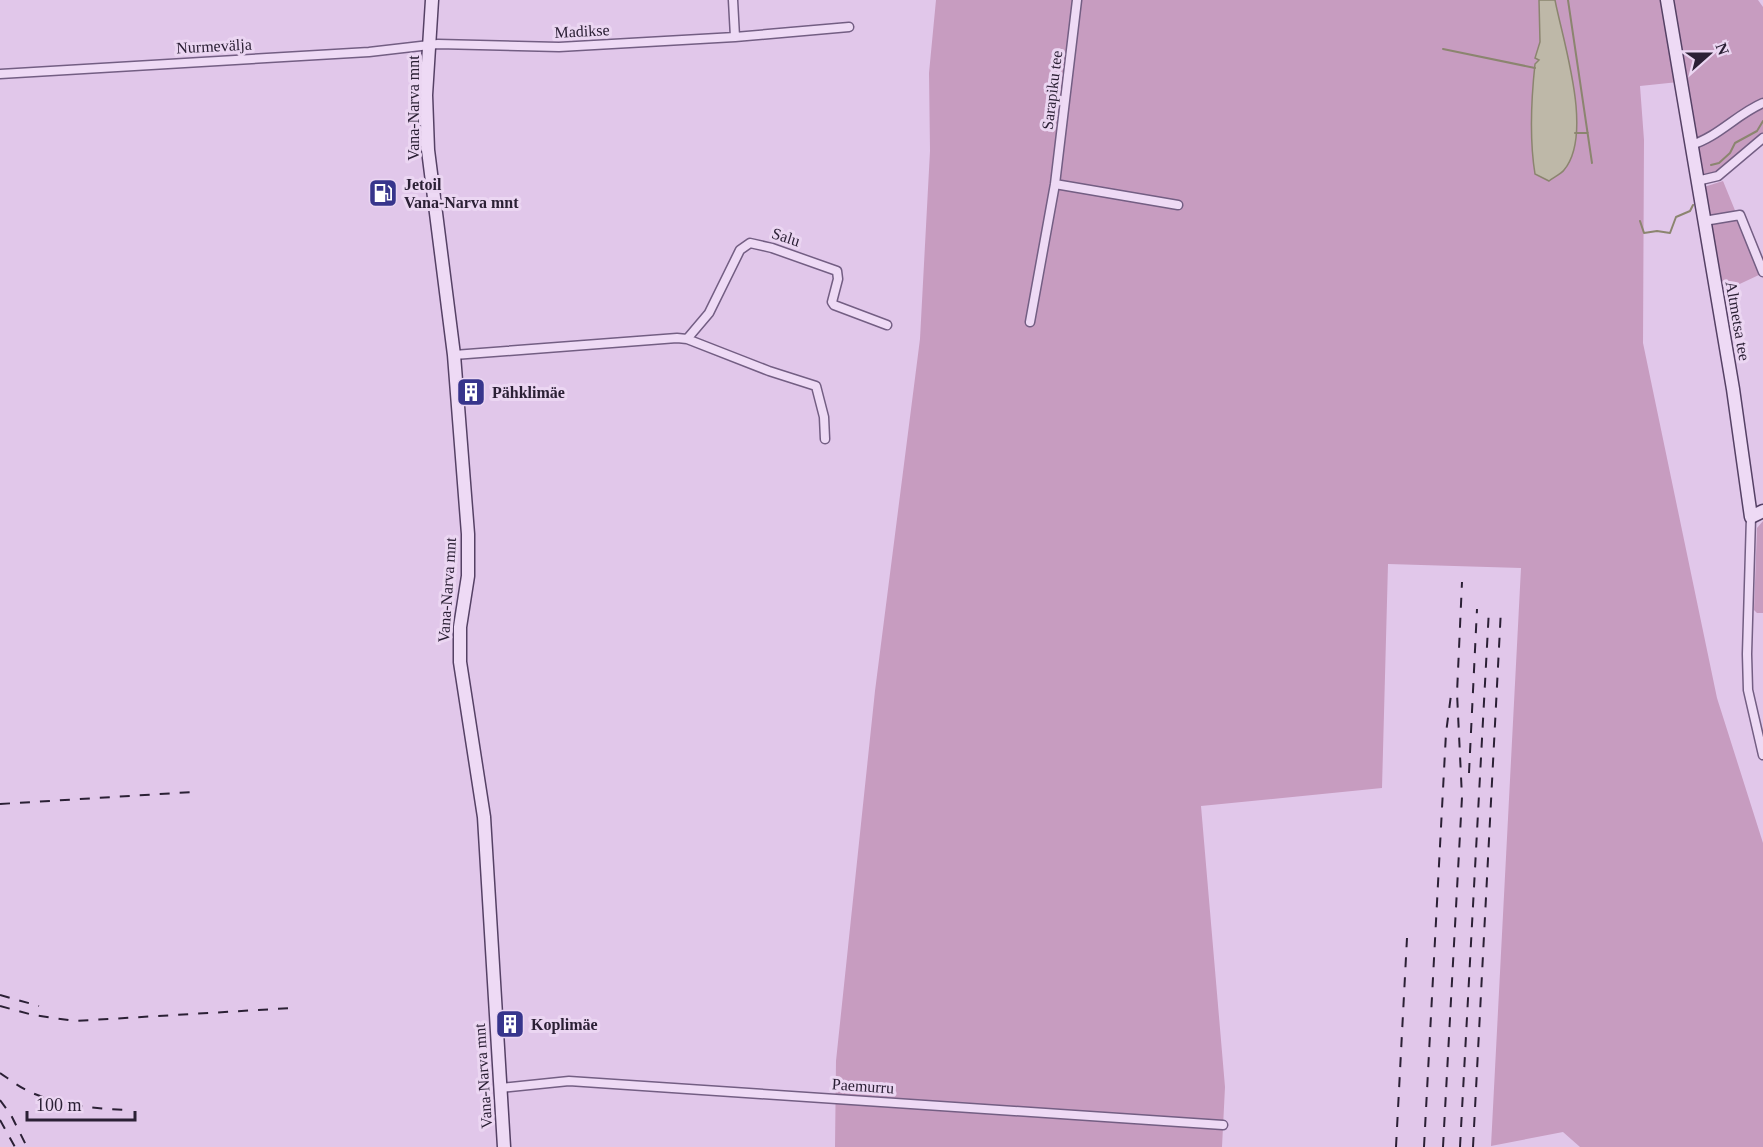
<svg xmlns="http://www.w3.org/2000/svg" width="1763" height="1147" font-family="'Times New Roman',serif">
<rect width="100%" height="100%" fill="#e1c7ea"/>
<path fill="#c79cc0" d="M936 0H1758L1763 7V135L1719 172 1701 176 1688 81 1640 86 1644 140 1643 343 1717 698 1763 843V1147H1580L1563 1132 1491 1146 1521 568 1388 564 1382 788 1201 806 1225 1087 1222 1147H835L836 1061 875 691 920 339 930 151 929 73Z
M1723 181 1761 274 1729 289 1721 290 1704 187Z
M1763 521V613H1757L1754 610 1757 528Z"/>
<path fill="#beb8a8" stroke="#8b856f" stroke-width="1.5" d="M1539 0H1555C1563 42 1594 134 1564 170 1561 174 1554 177 1549 181L1535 174C1529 137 1531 101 1535 64L1539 60 1535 58 1540 42Z"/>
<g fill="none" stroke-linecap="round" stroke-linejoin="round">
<path stroke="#8b856f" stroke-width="2" d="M1568 0 1592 163
M1443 49 1535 68
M1575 133H1588
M1711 165 1719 163 1730 153 1735 143 1757 131 1763 121
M1640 221 1644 233 1657 231 1670 233 1676 217 1690 211 1693 205"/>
<g stroke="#735e83" stroke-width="11">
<path id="street" d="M733 0 735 37
M0 74 369 52 438 44 559 47 735 37 849 27
M1691 145C1718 137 1737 114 1763 103
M1697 181 1718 176 1763 138
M1055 184 1178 205
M1704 221 1740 215 1763 272
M1030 322 1055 184 1077 0
M687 339 709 313 740 250 750 243 772 248 837 271 838 279 832 302 834 305 887 325
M454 355 677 338 687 339 769 371 816 386 824 417 825 439
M1751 517 1747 654 1748 690 1763 755
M501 1088 569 1081 1223 1125"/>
</g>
<g stroke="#554165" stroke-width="15">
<path id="secondary" d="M432 0 426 95 428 150 454 355 468 534V576L460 627V662L484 817 504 1147
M1667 0 1733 389 1751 517 1763 511"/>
</g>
<use href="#street" stroke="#eedaf5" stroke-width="8"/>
<use href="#secondary" stroke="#eedaf5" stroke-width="12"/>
<path stroke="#2b2035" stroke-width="2" stroke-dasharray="10 10" stroke-linecap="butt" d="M1469 773 1477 609
M0 804 192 792
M0 995 39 1006
M0 1006 33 1015 75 1021 291 1008
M0 1073C9 1079 18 1086 28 1091 60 1106 96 1109 131 1110
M0 1100 11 1115 27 1147
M0 1120 15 1147
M1396 1147 1407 938
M1424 1147 1446 733 1451 695
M1443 1147 1462 797 1457 693 1462 582
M1460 1147 1489 609
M1473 1147 1501 609"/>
</g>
<defs>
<g id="fuel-square" transform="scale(1.5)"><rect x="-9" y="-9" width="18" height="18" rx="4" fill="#37358c" stroke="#ebd6f2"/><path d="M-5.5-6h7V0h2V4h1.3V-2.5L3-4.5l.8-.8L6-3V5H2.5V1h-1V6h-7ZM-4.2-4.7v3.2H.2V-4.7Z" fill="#fff"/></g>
<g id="building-square" transform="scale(1.5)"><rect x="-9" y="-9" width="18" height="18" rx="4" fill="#37358c" stroke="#ebd6f2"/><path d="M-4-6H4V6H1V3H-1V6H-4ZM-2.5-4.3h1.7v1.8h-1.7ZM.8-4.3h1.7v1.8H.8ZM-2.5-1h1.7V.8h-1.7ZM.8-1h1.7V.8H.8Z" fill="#fff"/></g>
</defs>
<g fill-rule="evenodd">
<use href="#fuel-square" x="383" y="193"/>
<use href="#building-square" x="471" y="392"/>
<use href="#building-square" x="510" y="1024"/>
</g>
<g text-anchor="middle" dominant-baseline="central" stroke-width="6" stroke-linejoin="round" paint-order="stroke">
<g font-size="16" fill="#2b2035" stroke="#ebd6f2">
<text transform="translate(582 31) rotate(-3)">Madikse</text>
<text transform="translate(214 46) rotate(-3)">Nurmevälja</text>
<text transform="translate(1052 90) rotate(-83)">Sarapiku tee</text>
<text transform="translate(413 108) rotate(-90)">Vana-Narva mnt</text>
<text transform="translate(786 237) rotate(18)">Salu</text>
<text transform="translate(1738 321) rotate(80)">Altmetsa tee</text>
<text transform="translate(447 590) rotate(-86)">Vana-Narva mnt</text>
<text transform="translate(483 1076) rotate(-94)">Vana-Narva mnt</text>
<text transform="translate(863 1086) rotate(4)">Paemurru</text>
</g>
<g font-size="16" font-weight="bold" fill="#2b2035" stroke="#ebd6f2" text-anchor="start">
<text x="404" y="184">Jetoil<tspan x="404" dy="18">Vana-Narva mnt</tspan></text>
<text x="492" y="392">Pähklimäe</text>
<text x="531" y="1024">Koplimäe</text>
</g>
</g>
<g transform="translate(1709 54) rotate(69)" stroke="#ebd6f2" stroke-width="4.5" paint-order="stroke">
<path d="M0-4.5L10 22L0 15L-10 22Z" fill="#2b2035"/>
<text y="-9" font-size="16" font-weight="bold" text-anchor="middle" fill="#2b2035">N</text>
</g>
<path d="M27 1111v9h108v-9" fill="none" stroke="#2b2035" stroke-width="3"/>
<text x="36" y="1111" font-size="18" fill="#2b2035" stroke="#ebd6f2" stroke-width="4.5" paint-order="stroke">100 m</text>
</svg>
